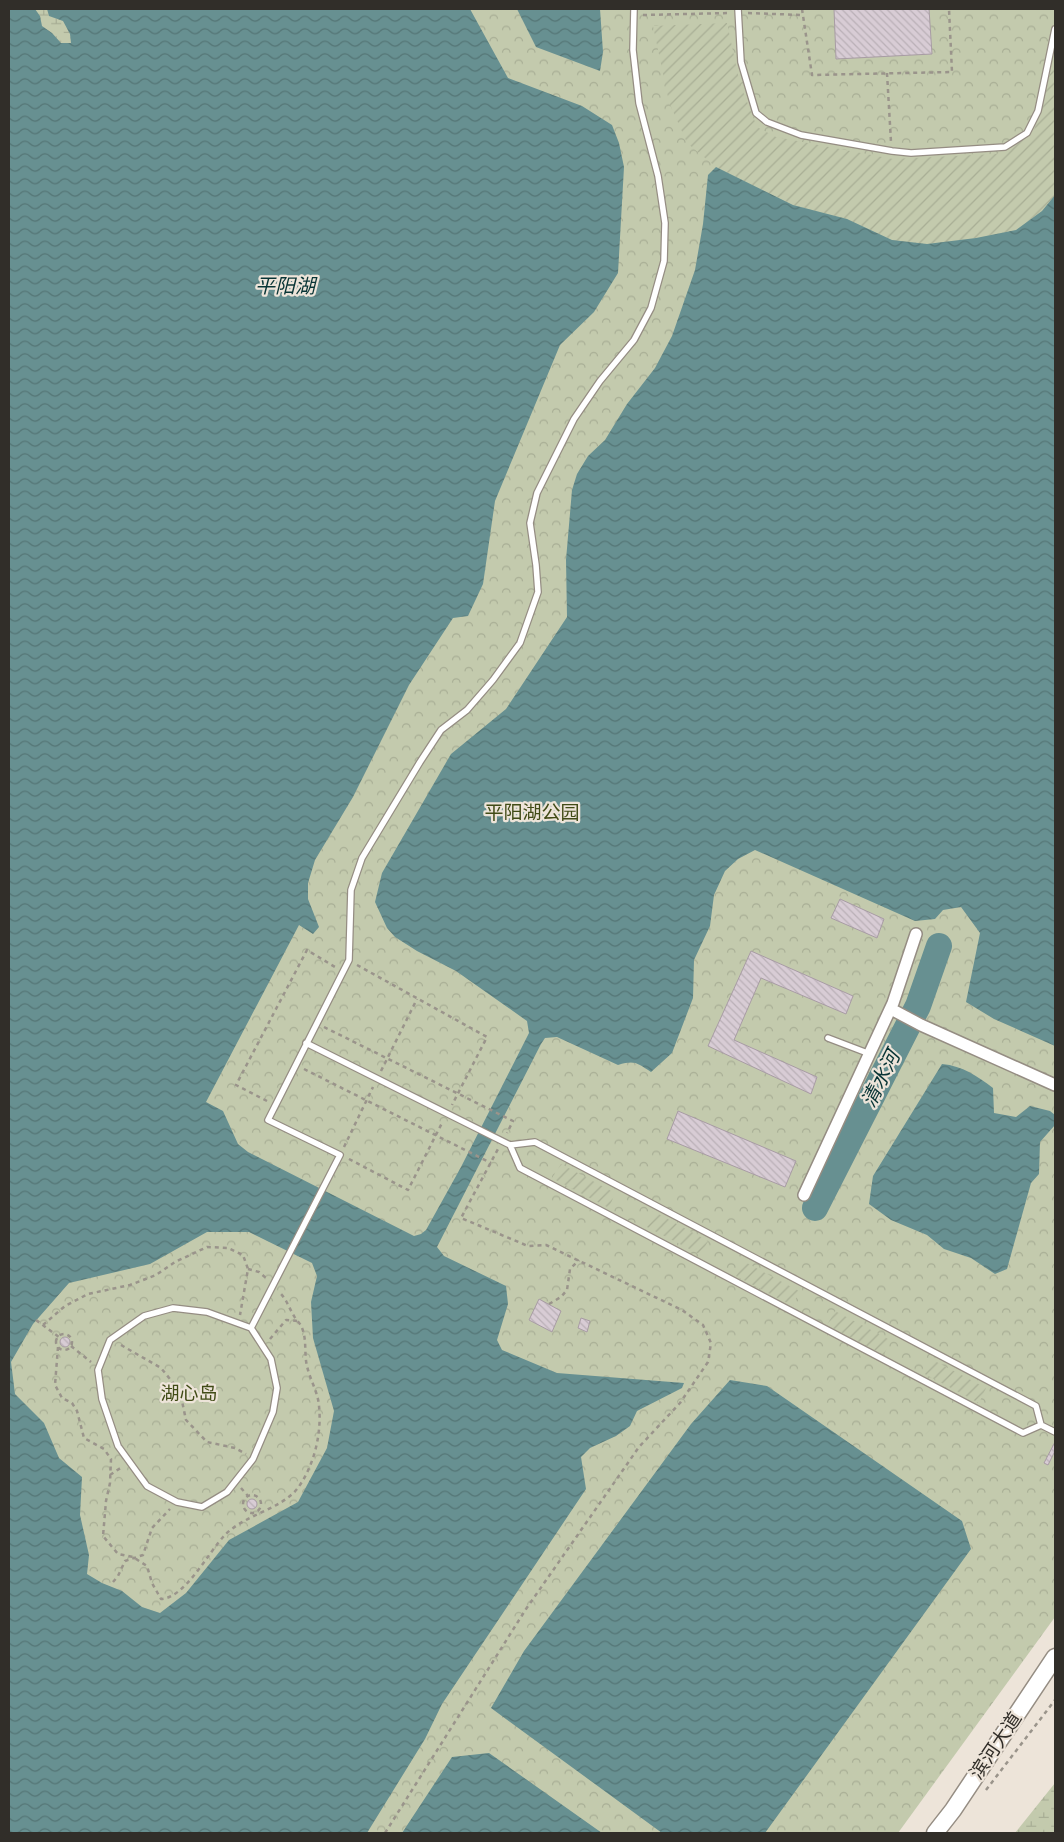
<svg xmlns="http://www.w3.org/2000/svg" width="1064" height="1842" font-family="Signika,'Noto Sans SC',sans-serif">
<defs>
<pattern id="forest-crowns" width="20" height="18" patternUnits="userSpaceOnUse" patternTransform="scale(1.25)"><rect width="20" height="18" fill="#c3caad"/><path d="M2 6a3 3 0 1 1 6 0M12 15a3 3 0 1 1 6 0" fill="none" stroke="#a8ae95"/></pattern>
<pattern id="wetland-marsh" width="20" height="14" patternUnits="userSpaceOnUse" patternTransform="scale(1.25)"><rect width="20" height="14" fill="#c3caad"/><path d="M1 5h8M5 5V1M11 12h8M15 12V8" fill="none" stroke="#a8ae95"/></pattern>
<pattern id="garden-furrows" width="10" height="10" patternUnits="userSpaceOnUse" patternTransform="scale(1.25)"><rect width="10" height="10" fill="#c3caad"/><path d="M-1 1l2-2M0 10L10 0M9 11l2-2" fill="none" stroke="#a8ae95"/></pattern>
<pattern id="water-waves" width="16" height="10" patternUnits="userSpaceOnUse" patternTransform="scale(1.25)"><rect width="16" height="10" fill="#679091"/><path d="M0 5q4-4 8 0t8 0" fill="none" stroke="#557676"/></pattern>
<pattern id="building-back-hatch" width="6" height="6" patternUnits="userSpaceOnUse" patternTransform="scale(1.25)"><rect width="6" height="6" fill="#d8ccd5"/><path d="M-1 5l2 2M0 0l6 6M5-1l2 2" fill="none" stroke="#bab0b7"/></pattern>
</defs>
<rect width="100%" height="100%" fill="#ede4d9"/>
<path fill="url(#forest-crowns)" d="M9 9H1055V1617L898 1833H9Z"/>
<path fill="url(#wetland-marsh)" d="M35 9H47L49 16 63 21 70 34 71 43H61L52 33 42 26 40 16Z
M1055 1783V1833H1015Z"/>
<path fill="url(#garden-furrows)" d="M727 23 740 84 757 127 776 137 893 159 996 154 1033 134 1055 57V195L1042 211 1016 230 976 238 927 244 892 240 847 219 793 205 716 167 687 143 669 102 653 26Z
M561 1164 615 1193 609 1208 552 1178Z
M653 1211 708 1241 701 1255 645 1226Z
M745 1262 799 1291 793 1306 736 1276Z
M835 1311 890 1340 884 1355 827 1325Z
M931 1359 986 1388 979 1403 923 1373Z"/>
<path fill="url(#water-waves)" fill-rule="evenodd" d="M9 9H35L40 16 42 26 52 33 61 43H71L70 34 63 21 49 16 47 9H470L508 78 582 106 612 125 619 143 624 167 618 273 594 312 560 345 495 501 483 584 468 616 453 618 409 685 353 797 315 860 308 883V899L319 927 313 934 299 925 206 1102 223 1111 238 1144 248 1152 414 1236 421 1234 426 1230 461 1167 529 1033 527 1021 456 971 417 951 395 937 387 928 375 902 382 873 451 754 506 709 567 617 566 560 572 490 577 474 588 456 605 440 627 404 655 368 672 336 695 270 703 224 708 175 716 167 793 205 847 219 892 240 927 244 976 238 1016 230 1042 211 1055 195V1046L994 1019 966 1002 980 933 961 907 943 910 935 919 915 921 755 850 738 859 725 871 714 895 710 926 694 960 693 998 672 1053 651 1072C637 1063 635 1060 618 1065L557 1037 545 1038 541 1044 437 1247 444 1256 506 1286 508 1304 497 1340 502 1350 557 1373 684 1383 682 1388 637 1411 630 1426 616 1436 590 1448 581 1457 586 1489 442 1704 425 1739 367 1833H9ZM207 1232H249L312 1263 317 1276 311 1302 313 1338 334 1411 327 1448 298 1502 229 1540 186 1593 160 1613 142 1607 122 1591 102 1583 87 1574 89 1555 80 1515 82 1477 59 1458 44 1423 15 1394 11 1362 33 1324 69 1283 150 1264Z
M517 9H600L603 52 600 71 536 47Z
M942 1064C963 1066 977 1076 993 1088L994 1113 1016 1117 1030 1106 1050 1111 1055 1115V1125L1040 1142 1039 1174 1031 1183 1007 1269 995 1274 971 1258 944 1249 927 1235 891 1220 869 1204 873 1176Z
M730 1380 767 1386 962 1521 971 1549 765 1833H662L491 1708 524 1651 691 1424Z
M489 1753 602 1833H402L452 1757Z"/>
<g fill="none" stroke-linecap="round" stroke-linejoin="round">
<path stroke="#679091" stroke-width="26" d="M815 1208 918 1006 939 946"/>
</g>
<path fill="url(#building-back-hatch)" stroke="#a89ca4" d="M834 9H929L932 54 836 59Z
M840 899 884 919 877 938 831 918Z
M751 951 853 996 846 1014 761 978 734 1040 817 1077 811 1094 708 1046Z
M678 1111 796 1161 785 1187 667 1139Z
M539 1299 561 1311 552 1332 529 1320Z
M581 1318 590 1321 587 1332 578 1328Z
M60 1342a5 5 0 1 1 10 0a5 5 0 1 1-10 0Z
M1055 1442V1451L1048 1465 1044 1463Z
M247 1504a5 5 0 1 1 10 0a5 5 0 1 1-10 0Z"/>
<g fill="none" stroke-linecap="round" stroke-linejoin="round">
<g stroke="#958d83" stroke-width="8">
<path id="lane" d="M738 9 741 62 756 113 767 122 801 135 892 151 911 153 1005 147 1027 133 1038 111 1055 29
M828 1038 870 1054
M306 1043 510 1145 535 1142 1036 1406 1041 1425 1055 1432
M510 1145 520 1168 1023 1433 1041 1425
M251 1328 207 1312 173 1308 144 1316 110 1340 98 1370 102 1399 118 1446 147 1486 177 1502 202 1507 227 1492 253 1459 273 1412 277 1388 271 1359 251 1328 340 1155 268 1120 349 960 351 890 362 858 420 762 441 730 467 710 493 680 520 643 538 592 536 565 530 523 537 493 574 419 600 381 634 340 651 308 664 261 665 223 658 176 639 103 633 50 634 9"/>
</g>
<g stroke="#958d83" stroke-width="14">
<path id="street" d="M891 1009 921 1025 1055 1085
M804 1195 893 1003 916 934"/>
</g>
<g stroke="#958d83" stroke-width="19">
<path id="secondary" d="M935 1833 953 1810 1055 1657"/>
</g>
<path stroke="#9a948b" stroke-width="2.5" stroke-dasharray="4 4" stroke-linecap="butt" d="M802 9 812 75 952 72 949 9
M748 13 802 15
M643 15 730 13
M887 73 891 142
M357 965 487 1037 452 1105
M324 1027 513 1121 507 1133
M304 1069 491 1163
M381 1071 417 999
M267 1101 236 1085 307 950 335 967
M344 1147 373 1087
M349 1159 408 1190 443 1121
M248 1269 259 1272 266 1278
M549 1304 561 1297 567 1290 570 1269 579 1260
M36 1320 59 1337
M43 1325 65 1306 88 1294 130 1285 156 1275 175 1262 207 1247 228 1248 243 1255 248 1269 240 1315
M56 1342a8 8 0 1 1 16 0a8 8 0 1 1-16 0Z
M270 1339 286 1320 298 1321
M121 1345 161 1368 174 1384 182 1401 186 1420 207 1442 235 1448 246 1454
M71 1346 91 1362
M58 1347 55 1385 62 1398 72 1403 77 1411 84 1438 104 1449 111 1459 110 1483 106 1501 103 1536 118 1554 133 1557 147 1566 152 1583 161 1599C185 1598 208 1553 224 1536 243 1515 280 1510 297 1489 314 1467 322 1433 319 1406 318 1392 310 1380 307 1366 304 1354 307 1340 302 1328 301 1324 296 1320 294 1316 289 1308 287 1300 280 1293
M110 1475 122 1467
M241 1488 248 1496
M243 1504a9 9 0 1 1 18 0a9 9 0 1 1-18 0Z
M113 1582 118 1576 125 1561 143 1555 152 1528 170 1509
M986 1790 1055 1700
M385 1833 526 1609 639 1447 680 1403 708 1362 711 1343 703 1325 682 1310 546 1245 528 1246 461 1218 498 1149"/>
<use href="#lane" stroke="#fff" stroke-width="5.5"/>
<use href="#street" stroke="#fff" stroke-width="11"/>
<use href="#secondary" stroke="#fff" stroke-width="16"/>
</g>
<g text-anchor="middle" dominant-baseline="central" stroke-width="4.5" stroke-linejoin="round" paint-order="stroke">
<g font-size="19" fill="#414b16" stroke="#ede4d9">
<text x="532" y="813">平阳湖公园</text>
<text x="189" y="1394">湖心岛</text>
</g>
<g font-size="19" fill="#312e29" stroke="#ede4d9">
<text transform="translate(996 1746) rotate(-56)">滨河大道</text>
</g>
<g font-size="20" font-style="italic" fill="#083435" stroke="#ede4d9">
<text x="285" y="286">平阳湖</text>
<text transform="translate(881 1079) rotate(-63)">清水河</text>
</g>
</g>
<rect width="1064" height="1842" fill="none" stroke="#312e29" stroke-width="20"/>
</svg>
